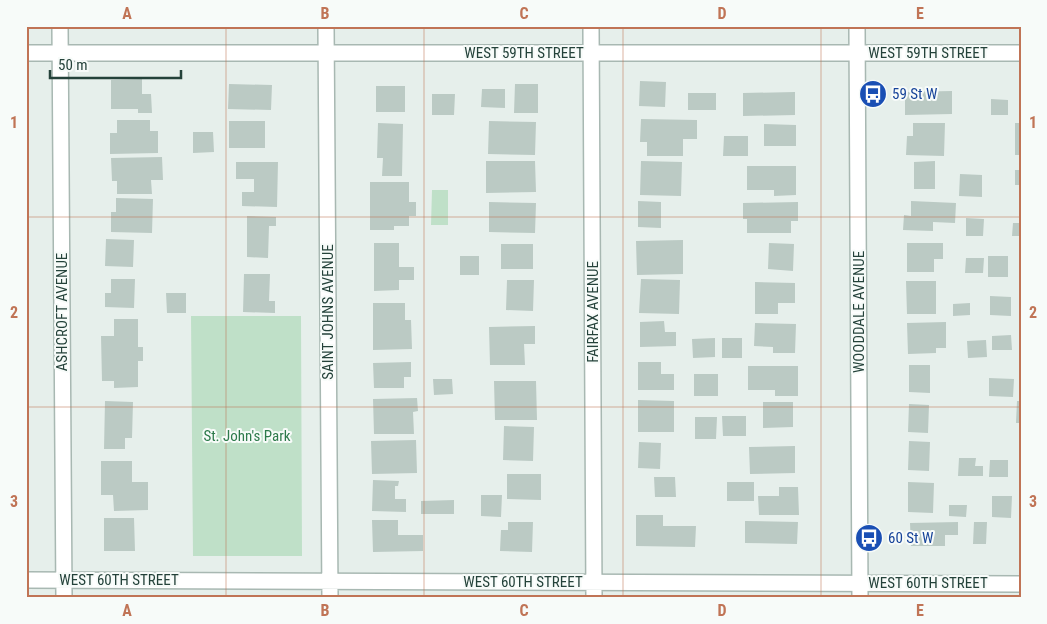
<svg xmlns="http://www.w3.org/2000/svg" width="1047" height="624" font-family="'Roboto Condensed',sans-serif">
<rect width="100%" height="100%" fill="#e6efeb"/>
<path fill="#bfe0c8" d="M432 190H448V225H431Z
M191 316H301L302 556H193Z"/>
<path fill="#bbcac4" d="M142 79V94H151L152 113H138V109H111V80Z
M640 81 666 82 665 107 639 106Z
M229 84 272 85 271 110 228 109Z
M515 84H538V113H514Z
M376 86H405V112H376Z
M482 89H505V108L481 107Z
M952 91V114L905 115V92Z
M795 92V115L743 116V93Z
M688 93H716V110H688Z
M432 94H455L454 115H432Z
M991 99 1008 100V115H991Z
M641 119 697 120V139H683V156H647V142H640Z
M117 120H150V131H158V153L110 154V133H117Z
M229 121H265V148H229Z
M489 121 536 122 535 155 488 154Z
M378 123 403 124 402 176H382L383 158H377Z
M913 123H945L944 156 906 155 907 136H913Z
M1015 123H1021V155H1015Z
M764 124 796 125V146H764Z
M193 132H213L214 152 193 153Z
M724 136H748V156H723Z
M162 157 163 180H151L152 194H117V181H112L111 158Z
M486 161H535L536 192 486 193Z
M641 161 682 162 681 196 640 195Z
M935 161V189H914V162Z
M236 162H278L277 207 242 206V192H254V179H236Z
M747 166H796V195L774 196V190H747Z
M1015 170H1021V185H1015Z
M960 174 982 175V197L959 196Z
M370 182H409V202H416V216H409V226H394V230H370Z
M116 198 153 199 152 233 111 232V212H116Z
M638 201 661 202V228L638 227Z
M911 201 956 203 955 223 933 222V231L903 230 904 215 911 216Z
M489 202 536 203 535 233 489 232Z
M798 202V221H791V233H747V219H743V203Z
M247 216 276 217V226H269L268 258 247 257Z
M966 218 984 219 983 236H966Z
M1013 223H1021V236H1012Z
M106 239 134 240 133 267 105 266Z
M683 240V274L637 275 636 241Z
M374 243H399V267H414V280H399V290L374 291Z
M769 243 794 244 793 271 768 269Z
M907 243H943V259H934V272H907Z
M501 244H533V269H501Z
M460 256H479V275H460Z
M988 256H1008V277H988Z
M966 258H984L983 273H965Z
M244 274H270L269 301H275V313L243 312Z
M111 279H135L134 308 105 307V293H111Z
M641 279 680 280 679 314 639 313Z
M507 280H534L533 311 506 310Z
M906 281H936V314H907Z
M755 282 795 283V303H778V314H755Z
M166 293H186V313H167Z
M990 296 1011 297V316L990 315Z
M373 303H405V320H411L412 349 373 350Z
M970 303V315L953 316V304Z
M114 319H138V347H143V361H138V387L114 388V381H102L101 336H114Z
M664 321 665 332H676V346L640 347V322Z
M946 322V348H936V353L908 354 907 323Z
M755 323 796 324 795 353H773V347L754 346Z
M535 326V344H524L525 365H490L489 327Z
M1011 335 1012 350H992V336Z
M715 338V357L693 358 692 339Z
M722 338H742V358H722Z
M986 340 987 357 968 358 967 341Z
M411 362V377H404V388H374L373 363Z
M638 362H661V374H674V390H638Z
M909 365H930V393L909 392Z
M748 366H798V396H775V390H748Z
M694 374H718V396H694Z
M989 378 1014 379 1013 397 989 396Z
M433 379H452L453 394 434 395Z
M494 381H536L537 420H495Z
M417 398 418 411 413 412 414 434H374L373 399Z
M638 400 674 401V432H638Z
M105 401 133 402 132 438H125V449H104Z
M1017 401H1021V423H1016Z
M763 402H793V427L763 428Z
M909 404 929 405 928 433 908 432Z
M722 416H746V436H723Z
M695 417H717L716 439H695Z
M504 426 534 427 533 461 503 460Z
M416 440 417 473 372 474 371 441Z
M909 441 930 442 929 471 908 470Z
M639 442 661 443 660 469 638 468Z
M795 446V473L750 474 749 447Z
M959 458H976L975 466H983V476H958Z
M990 460H1008V477H989Z
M101 461H132V482H148V510L114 511 113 495H101Z
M507 474H541V500L507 499Z
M654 477H675L676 497H655Z
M373 480 399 481 398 486H395V499H406V512L372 511Z
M727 482H754V501H727Z
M908 482 934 483 933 513 908 512Z
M779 487H798L799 515H759L758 496H779Z
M481 495H502L501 517 481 516Z
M992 496H1012L1011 518 992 517Z
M454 500V514H421V501Z
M949 505H967L966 517 949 516Z
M636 515H663V526H696L695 547 636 546Z
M104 518H134L135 551H104Z
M372 520H398V535H423V551L373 552Z
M745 521 798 522 797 544 745 543Z
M508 522H533L532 552 500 551 501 530H508Z
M958 522V535H945V546H911L910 523Z
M974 522H987L986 544H973Z"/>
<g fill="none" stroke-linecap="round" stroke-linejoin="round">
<g stroke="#a8b8b2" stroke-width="18">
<path id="minor" d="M60 26 64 598
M326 26 330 598
M591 26 594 598
M26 53H1021
M26 580 1021 584"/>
</g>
<g stroke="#a8b8b2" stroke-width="18">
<path id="tertiary" d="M857 26 860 598"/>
</g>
<use href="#minor" stroke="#fff" stroke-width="15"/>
<use href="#tertiary" stroke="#fff" stroke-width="15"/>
</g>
<path fill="none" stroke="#c07456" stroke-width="1" stroke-opacity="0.55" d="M226 26V598M424 26V598M623 26V598M821 26V598M26 217H1021M26 407H1021"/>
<defs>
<g id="bus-disc" transform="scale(1.4375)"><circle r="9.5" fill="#1a4fb4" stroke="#f7fbf9"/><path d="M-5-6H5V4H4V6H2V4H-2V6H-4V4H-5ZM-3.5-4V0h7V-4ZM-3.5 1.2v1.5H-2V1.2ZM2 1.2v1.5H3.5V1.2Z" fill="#fff"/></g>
</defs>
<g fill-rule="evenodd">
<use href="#bus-disc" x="873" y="94"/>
<use href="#bus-disc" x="869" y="538"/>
</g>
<g text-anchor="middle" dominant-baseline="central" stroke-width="4" stroke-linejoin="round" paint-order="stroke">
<g font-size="15" fill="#24423a" stroke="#f7fbf9">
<text x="524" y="53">WEST 59TH STREET</text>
<text x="928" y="53">WEST 59TH STREET</text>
<text transform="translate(62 312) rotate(-90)">ASHCROFT AVENUE</text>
<text transform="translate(328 312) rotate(-90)">SAINT JOHNS AVENUE</text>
<text transform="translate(593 312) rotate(-90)">FAIRFAX AVENUE</text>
<text transform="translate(859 312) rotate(-90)">WOODDALE AVENUE</text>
<text x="119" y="580">WEST 60TH STREET</text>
<text x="523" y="582">WEST 60TH STREET</text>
<text x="928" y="583">WEST 60TH STREET</text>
</g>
<g font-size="15" fill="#164399" stroke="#f7fbf9" text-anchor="start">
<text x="892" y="94">59 St W</text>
<text x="888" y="538">60 St W</text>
</g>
<g font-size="15" fill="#2d7a4b" stroke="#f7fbf9">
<text x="247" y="436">St. John's Park</text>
</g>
</g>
<rect width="1047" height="624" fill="none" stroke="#f7fbf9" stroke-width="55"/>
<path d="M50 70v8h131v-8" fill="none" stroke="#24423a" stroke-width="2.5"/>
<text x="58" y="70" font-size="15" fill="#24423a" stroke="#f7fbf9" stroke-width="4" paint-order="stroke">50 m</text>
<rect x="28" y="28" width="992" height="568" fill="none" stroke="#c07456" stroke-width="2"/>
<g font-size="16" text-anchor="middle" font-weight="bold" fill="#c07456">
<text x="127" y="19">A</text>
<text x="325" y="19">B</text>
<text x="524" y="19">C</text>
<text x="722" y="19">D</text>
<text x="920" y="19">E</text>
<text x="14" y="128">1</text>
<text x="1033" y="128">1</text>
<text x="14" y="318">2</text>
<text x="1033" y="318">2</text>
<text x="14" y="507">3</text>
<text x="1033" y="507">3</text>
<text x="127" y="616">A</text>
<text x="325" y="616">B</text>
<text x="524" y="616">C</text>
<text x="722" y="616">D</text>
<text x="920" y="616">E</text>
</g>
</svg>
